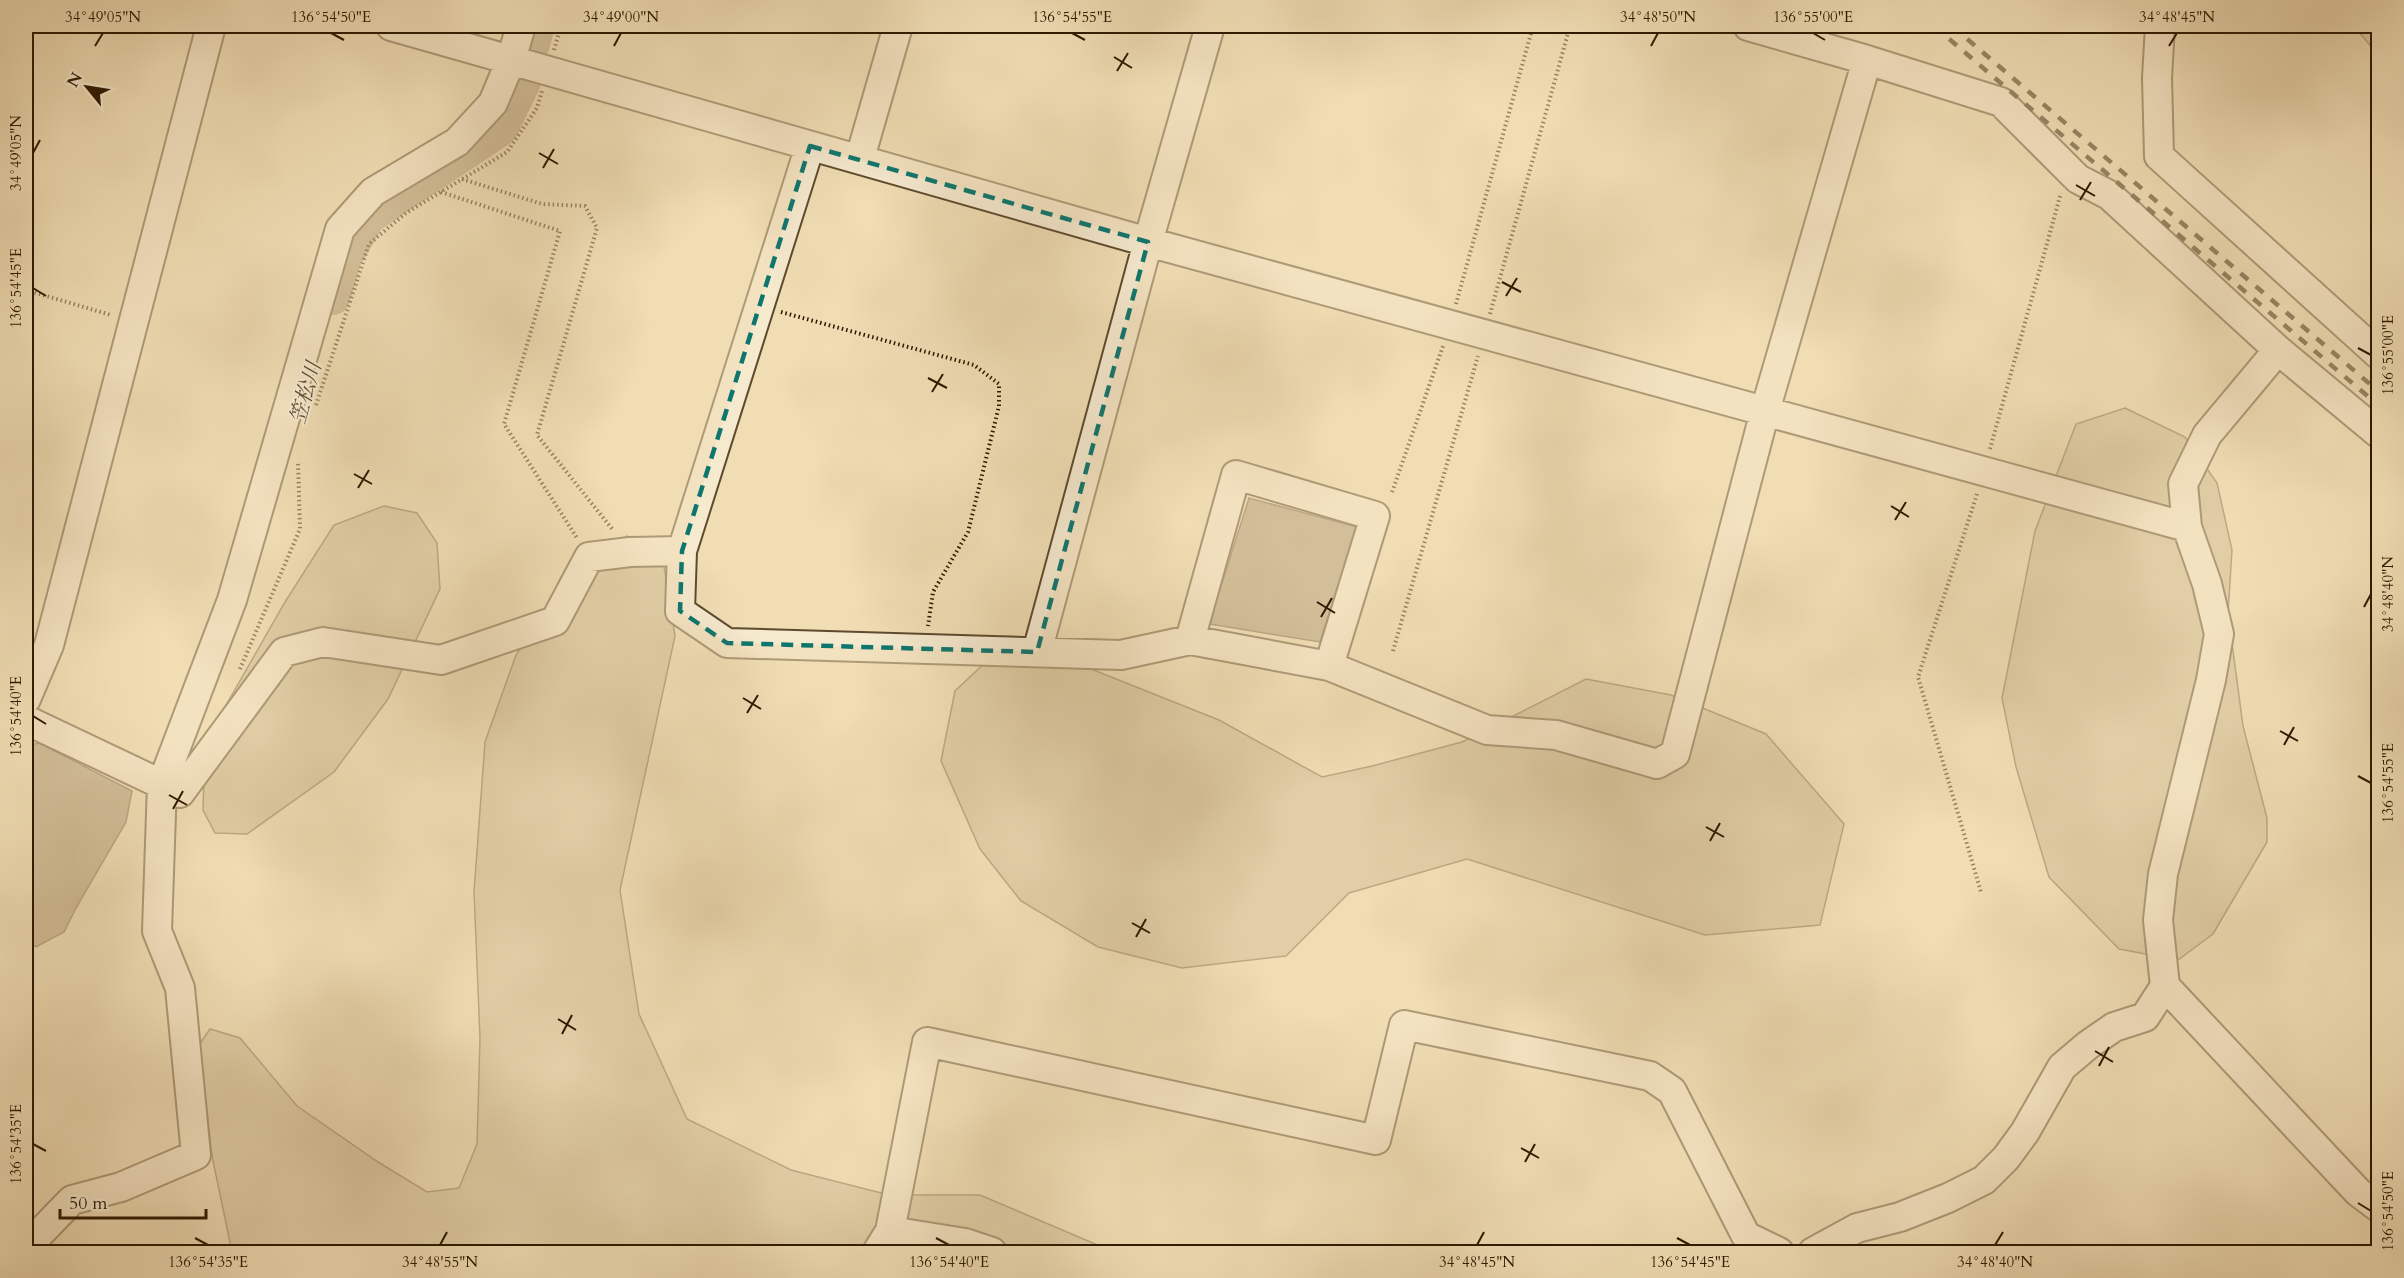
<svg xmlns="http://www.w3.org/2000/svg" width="2404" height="1278" font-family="Cardo,'Noto Serif JP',serif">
<rect width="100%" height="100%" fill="#f0ddb4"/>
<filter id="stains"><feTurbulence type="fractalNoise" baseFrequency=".00333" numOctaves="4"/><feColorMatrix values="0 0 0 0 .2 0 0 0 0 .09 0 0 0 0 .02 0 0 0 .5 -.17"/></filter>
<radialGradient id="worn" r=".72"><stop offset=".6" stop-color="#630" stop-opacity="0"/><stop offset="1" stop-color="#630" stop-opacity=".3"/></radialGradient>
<path fill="#cfbc95" stroke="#7e6a4a" stroke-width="1.5" d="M2354 26H2378V55Z
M2125 408 2185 437 2217 483 2232 550 2228 613 2243 726 2267 818V842L2213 934 2178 960 2119 949 2049 877 2016 767 2002 698 2035 531 2076 424Z
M384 506 417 513 437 543 440 589 388 699 334 772 247 834 215 833 203 810 205 742 285 602 334 525Z
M627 536 663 560 675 636 620 890 639 1014 687 1119 791 1170 889 1195H980L1114 1252H232L212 1156 199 1045 210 1029 240 1038 297 1106 378 1162 427 1192 459 1188 477 1144 480 1038 474 892 485 742 516 655 578 561Z
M1003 646 1081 665 1219 720 1322 777 1372 766 1462 742 1586 679 1671 695 1766 734 1844 824 1820 925 1705 935 1467 859 1349 893 1286 956 1182 968 1098 947 1021 901 980 849 941 761 955 691Z"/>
<path fill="#ae9a77" stroke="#7a6647" stroke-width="1.5" d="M1249 498 1357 527 1320 642 1209 624Z
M39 743 132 791 126 822 76 908 64 932 36 947 26 941V746Z"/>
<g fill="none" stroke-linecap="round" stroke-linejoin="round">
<path stroke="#ae9a77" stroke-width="34" d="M532 47 538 26
M333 298 345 258 369 217 501 129 524 82"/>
<g stroke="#5e4a2d" stroke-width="32">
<path id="minor" d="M391 26 1148 242 2187 527
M1748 26 1867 60 2001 102 2078 179 2109 195 2278 350 2378 433
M2160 26 2157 78 2159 156 2378 354
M810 146 682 551 680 611 727 643 1121 655 1190 640 1329 666 1487 730 1556 735 1657 764 1675 754 1765 411 1867 60
M860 158 898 26
M2278 350 2207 435 2183 484 2187 527 2207 584 2219 634 2211 680 2163 874 2158 920 2165 986 2358 1192 2378 1207
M1190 640 1236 475 1375 516 1329 666
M1037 652 1148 242 1210 26
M26 699 49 645 211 26
M26 720 180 793 284 652 323 642 441 660 555 621 589 557 630 552 682 551
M890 1231 965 1243 992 1252
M29 1252 39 1234 72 1200 121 1187 196 1155 180 988 157 931 162 784 232 600 340 229 373 192 457 142 493 103 511 60 521 26
M877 1252 890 1231 927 1042 1376 1140 1404 1025 1650 1076 1672 1091 1746 1236 1779 1252
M1813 1252 1857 1228 1900 1217 1948 1198 1984 1180 2006 1158 2025 1132 2062 1067 2088 1045 2114 1027 2145 1017 2165 986"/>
</g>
<path stroke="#2d1900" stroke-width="4" stroke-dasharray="1.5 3" stroke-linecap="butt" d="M554 50 561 26
M462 179 542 204 585 206 597 228 537 435 613 530
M441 192 560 231 504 424 577 538
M26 290 111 315
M1456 304 1533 26
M781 312 974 365 999 384V406L968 532 933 592 928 626
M1490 314 1570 26
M316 405 369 244 406 213 507 152 537 108 542 91
M1990 449 2061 193
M1392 492 1443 346
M1977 494 1918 677 1981 892
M1393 651 1478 356
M240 669 300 529 298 461"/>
<use href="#minor" stroke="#f5e9ce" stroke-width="28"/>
<path stroke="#2d1900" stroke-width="4.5" stroke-dasharray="10 10" stroke-linecap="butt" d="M1934 26 2378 405
M1952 26 2378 391"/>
</g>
<path d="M0 0H2404V1278H0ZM810 146 1148 242 1037 652 727 643 680 611 682 551Z" fill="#f0ddb4" fill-opacity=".55" fill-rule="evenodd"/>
<path fill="none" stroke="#0f766e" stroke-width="4.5" stroke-dasharray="12 8" stroke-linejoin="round" d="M810 146 1148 242 1037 652 727 643 680 611 682 551Z"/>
<path fill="none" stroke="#2d1900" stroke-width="2" d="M331 33 344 40M1072 33 1085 40M1813 33 1825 40M95 46 103 33M614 46 621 33M1651 46 1658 33M2169 46 2177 33M1114 57 1132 68M1117 71 1128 53M33 153 40 140M539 153 558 164M543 168 554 149M2076 185 2095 196M2080 200 2091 182M1502 282 1521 292M33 288 46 296M1506 296 1517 278M2358 348 2371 355M928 378 947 388M932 392 943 374M354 474 372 484M358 488 369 470M1891 506 1909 517M1895 520 1906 502M1317 602 1335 613M2364 607 2371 594M1321 617 1332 598M743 698 761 709M747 713 758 695M33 716 46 724M2280 731 2298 741M2284 745 2294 727M2358 776 2371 783M169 795 187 805M173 809 183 791M1706 827 1724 837M1710 841 1720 823M1132 923 1150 933M1136 937 1146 919M558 1019 576 1030M562 1034 572 1015M2095 1051 2113 1062M2099 1066 2109 1047M33 1144 46 1151M1521 1148 1539 1158M1525 1162 1535 1144M2358 1203 2371 1211M195 1238 208 1245M936 1238 949 1245M1677 1238 1690 1245M440 1245 447 1232M1477 1245 1484 1232M1995 1245 2003 1232"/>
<g text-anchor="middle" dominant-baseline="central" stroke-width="4.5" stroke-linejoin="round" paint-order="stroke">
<g font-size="21" font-style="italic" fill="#614d30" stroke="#f5e9ce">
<text transform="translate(306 393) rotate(-74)">笠松川</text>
</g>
</g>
<rect width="2404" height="1278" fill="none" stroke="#f0ddb4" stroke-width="66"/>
<g transform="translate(87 87) rotate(300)" stroke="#f5e9ce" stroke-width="4.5" paint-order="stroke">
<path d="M0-4.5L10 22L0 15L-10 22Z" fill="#2d1900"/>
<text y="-9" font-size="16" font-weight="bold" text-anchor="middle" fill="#2d1900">N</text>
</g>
<path d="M60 1209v9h146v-9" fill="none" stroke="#2d1900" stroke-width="3"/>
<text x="69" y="1209" font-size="18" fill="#2d1900" stroke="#f5e9ce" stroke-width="4.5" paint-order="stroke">50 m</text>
<rect x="33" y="33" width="2338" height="1212" fill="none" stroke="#2d1900" stroke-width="2"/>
<g font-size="15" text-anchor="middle" fill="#2d1900">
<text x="103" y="22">34°49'05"N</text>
<text x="331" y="22">136°54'50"E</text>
<text x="621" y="22">34°49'00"N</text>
<text x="1072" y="22">136°54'55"E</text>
<text x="1658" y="22">34°48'50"N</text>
<text x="1813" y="22">136°55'00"E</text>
<text x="2177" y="22">34°48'45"N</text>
<text transform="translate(16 153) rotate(-90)" y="5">34°49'05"N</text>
<text transform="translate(16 288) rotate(-90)" y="5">136°54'45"E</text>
<text transform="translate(2388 355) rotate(-90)" y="5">136°55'00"E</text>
<text transform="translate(2388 594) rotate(-90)" y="5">34°48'40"N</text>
<text transform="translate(16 716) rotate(-90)" y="5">136°54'40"E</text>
<text transform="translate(2388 783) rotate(-90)" y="5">136°54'55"E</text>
<text transform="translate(16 1144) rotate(-90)" y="5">136°54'35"E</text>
<text transform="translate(2388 1211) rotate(-90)" y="5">136°54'50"E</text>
<text x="208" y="1267">136°54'35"E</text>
<text x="440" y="1267">34°48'55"N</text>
<text x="949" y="1267">136°54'40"E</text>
<text x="1477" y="1267">34°48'45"N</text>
<text x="1690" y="1267">136°54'45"E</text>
<text x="1995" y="1267">34°48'40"N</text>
</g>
<rect width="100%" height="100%" filter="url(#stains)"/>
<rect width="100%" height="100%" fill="url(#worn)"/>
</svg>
